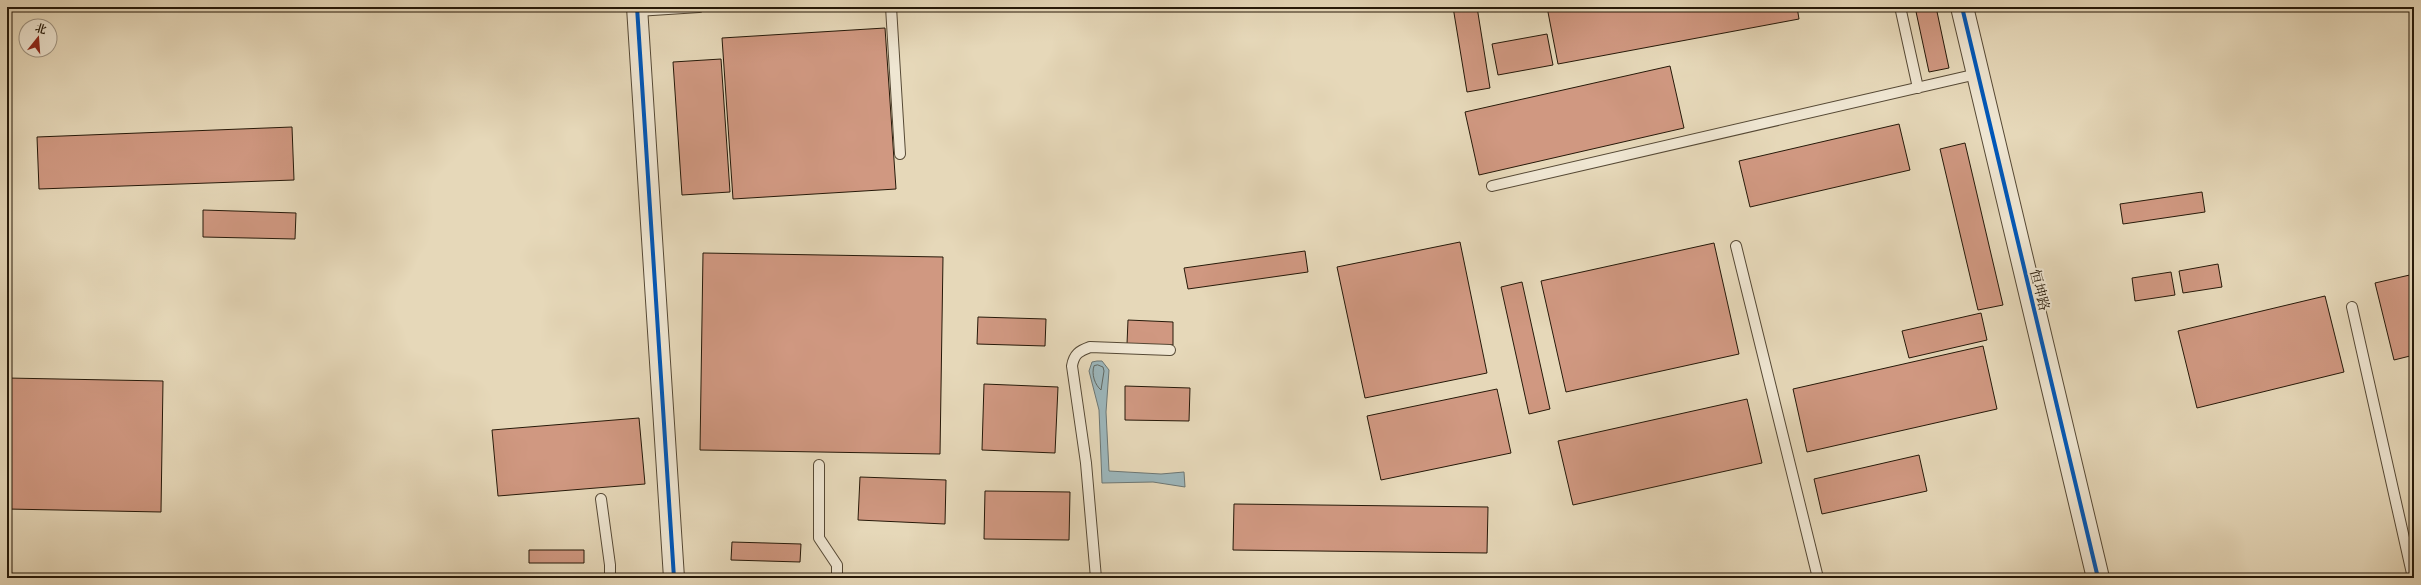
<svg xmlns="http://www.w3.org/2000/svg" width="2421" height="585" font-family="'Gentium Book Plus','Noto Serif SC',serif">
<rect width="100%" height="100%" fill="#e6d8b9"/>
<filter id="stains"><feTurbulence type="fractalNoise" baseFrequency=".005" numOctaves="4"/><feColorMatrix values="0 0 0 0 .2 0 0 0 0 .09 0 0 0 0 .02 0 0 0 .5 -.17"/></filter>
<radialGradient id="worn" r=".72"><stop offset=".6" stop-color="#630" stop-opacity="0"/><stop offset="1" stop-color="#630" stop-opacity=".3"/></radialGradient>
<path fill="#9cb6bb" stroke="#6d7774" d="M1097 361H1102L1109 370 1106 412 1109 471 1161 474 1184 472 1185 487 1153 482 1102 483 1099 410 1089 371 1092 362Z"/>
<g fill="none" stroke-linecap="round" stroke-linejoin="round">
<path stroke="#616862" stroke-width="1" d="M1098 365 1103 367 1104 371 1101 390C1095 385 1091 374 1094 366Z"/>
</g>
<path fill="#d09881" stroke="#261909" d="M1453 7H1477L1490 88 1467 92Z
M1547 7H1797L1799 19 1558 64Z
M1915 7H1936L1949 68 1929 72Z
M885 28 896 189 733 199 722 38Z
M1547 34 1553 65 1498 75 1492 44Z
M721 59 730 192 682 195 673 62Z
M1670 66 1684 128 1479 175 1465 112Z
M1899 124 1910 170 1750 207 1739 161Z
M292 127 294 180 39 189 37 137Z
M1965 143 2003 305 1978 310 1940 149Z
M2202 192 2205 212 2123 224 2120 204Z
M203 210 296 213 295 239 203 237Z
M1460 242 1487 373 1365 398 1337 267Z
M1714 243 1739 354 1566 392 1541 281Z
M1305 251 1308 272 1188 289 1184 268Z
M703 253 943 257 940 454 700 450Z
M2218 264 2222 287 2183 293 2179 271Z
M2171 272 2175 295 2135 301 2132 278Z
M2414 274V355L2394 360 2375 283Z
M1522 282 1550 409 1529 414 1501 287Z
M2325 296 2344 372 2197 408 2178 331Z
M1981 313 1987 340 1909 358 1902 331Z
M978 317 1046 319 1045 346 977 344Z
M1128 320 1173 322V345L1127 344Z
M1983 346 1997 409 1807 452 1793 389Z
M7 378 163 381 161 512 7 509Z
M984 384 1058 387 1055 453 982 450Z
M1125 386 1190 388 1189 421 1125 420Z
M1497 389 1511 453 1381 480 1367 416Z
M1747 399 1762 463 1573 505 1558 441Z
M639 418 645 484 498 496 492 430Z
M1919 455 1927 491 1822 514 1814 479Z
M860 477 946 480 945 524 858 520Z
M985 491 1070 492 1069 540 984 539Z
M1234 504 1488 507 1487 553 1233 550Z
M732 542 801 544 800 562 731 560Z
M529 550H584V563H529Z"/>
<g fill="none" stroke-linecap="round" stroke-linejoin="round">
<g stroke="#564935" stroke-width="12">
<path id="service" d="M891 7 900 154
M637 11 699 7
M1901 11 1918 88
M1492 186 1977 74
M1736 246 1818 578
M2352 307 2413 578
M819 465V538L837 565V578
M601 499 610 565V578
M1096 578 1086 463 1072 366C1074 354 1079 351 1090 347L1170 350"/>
</g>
<g stroke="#564935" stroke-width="22">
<path id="minor" d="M637 7 674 578"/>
</g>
<g stroke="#564935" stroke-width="24">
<path id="tertiary" d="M1962 7 2098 578"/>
</g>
<use href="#service" stroke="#efe6d2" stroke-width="10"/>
<use href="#minor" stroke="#efe6d2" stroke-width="20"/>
<use href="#tertiary" stroke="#efe6d2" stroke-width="22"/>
<g stroke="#efe6d2" stroke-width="6">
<path id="cycleway" d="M637 7 674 578
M1962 7 2098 578"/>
</g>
<use href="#cycleway" stroke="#0057b8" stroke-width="4"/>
</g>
<g text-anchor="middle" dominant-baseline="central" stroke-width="4" stroke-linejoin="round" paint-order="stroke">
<g font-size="14" fill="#261909" stroke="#efe6d2">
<text transform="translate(2040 290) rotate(76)">恒坤路</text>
</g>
</g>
<rect width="2421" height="585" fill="none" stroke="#e6d8b9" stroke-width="24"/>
<rect x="8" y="8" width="2405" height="569" fill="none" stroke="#261909" stroke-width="2"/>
<rect x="12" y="12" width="2397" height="561" fill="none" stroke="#261909"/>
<g transform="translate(38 38) rotate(17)"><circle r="19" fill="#efe6d2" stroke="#9f9482"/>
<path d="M0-3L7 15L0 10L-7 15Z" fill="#8f2418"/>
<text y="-6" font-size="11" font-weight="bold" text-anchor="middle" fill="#261909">北</text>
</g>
<rect width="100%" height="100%" filter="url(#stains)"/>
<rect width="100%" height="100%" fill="url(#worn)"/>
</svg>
